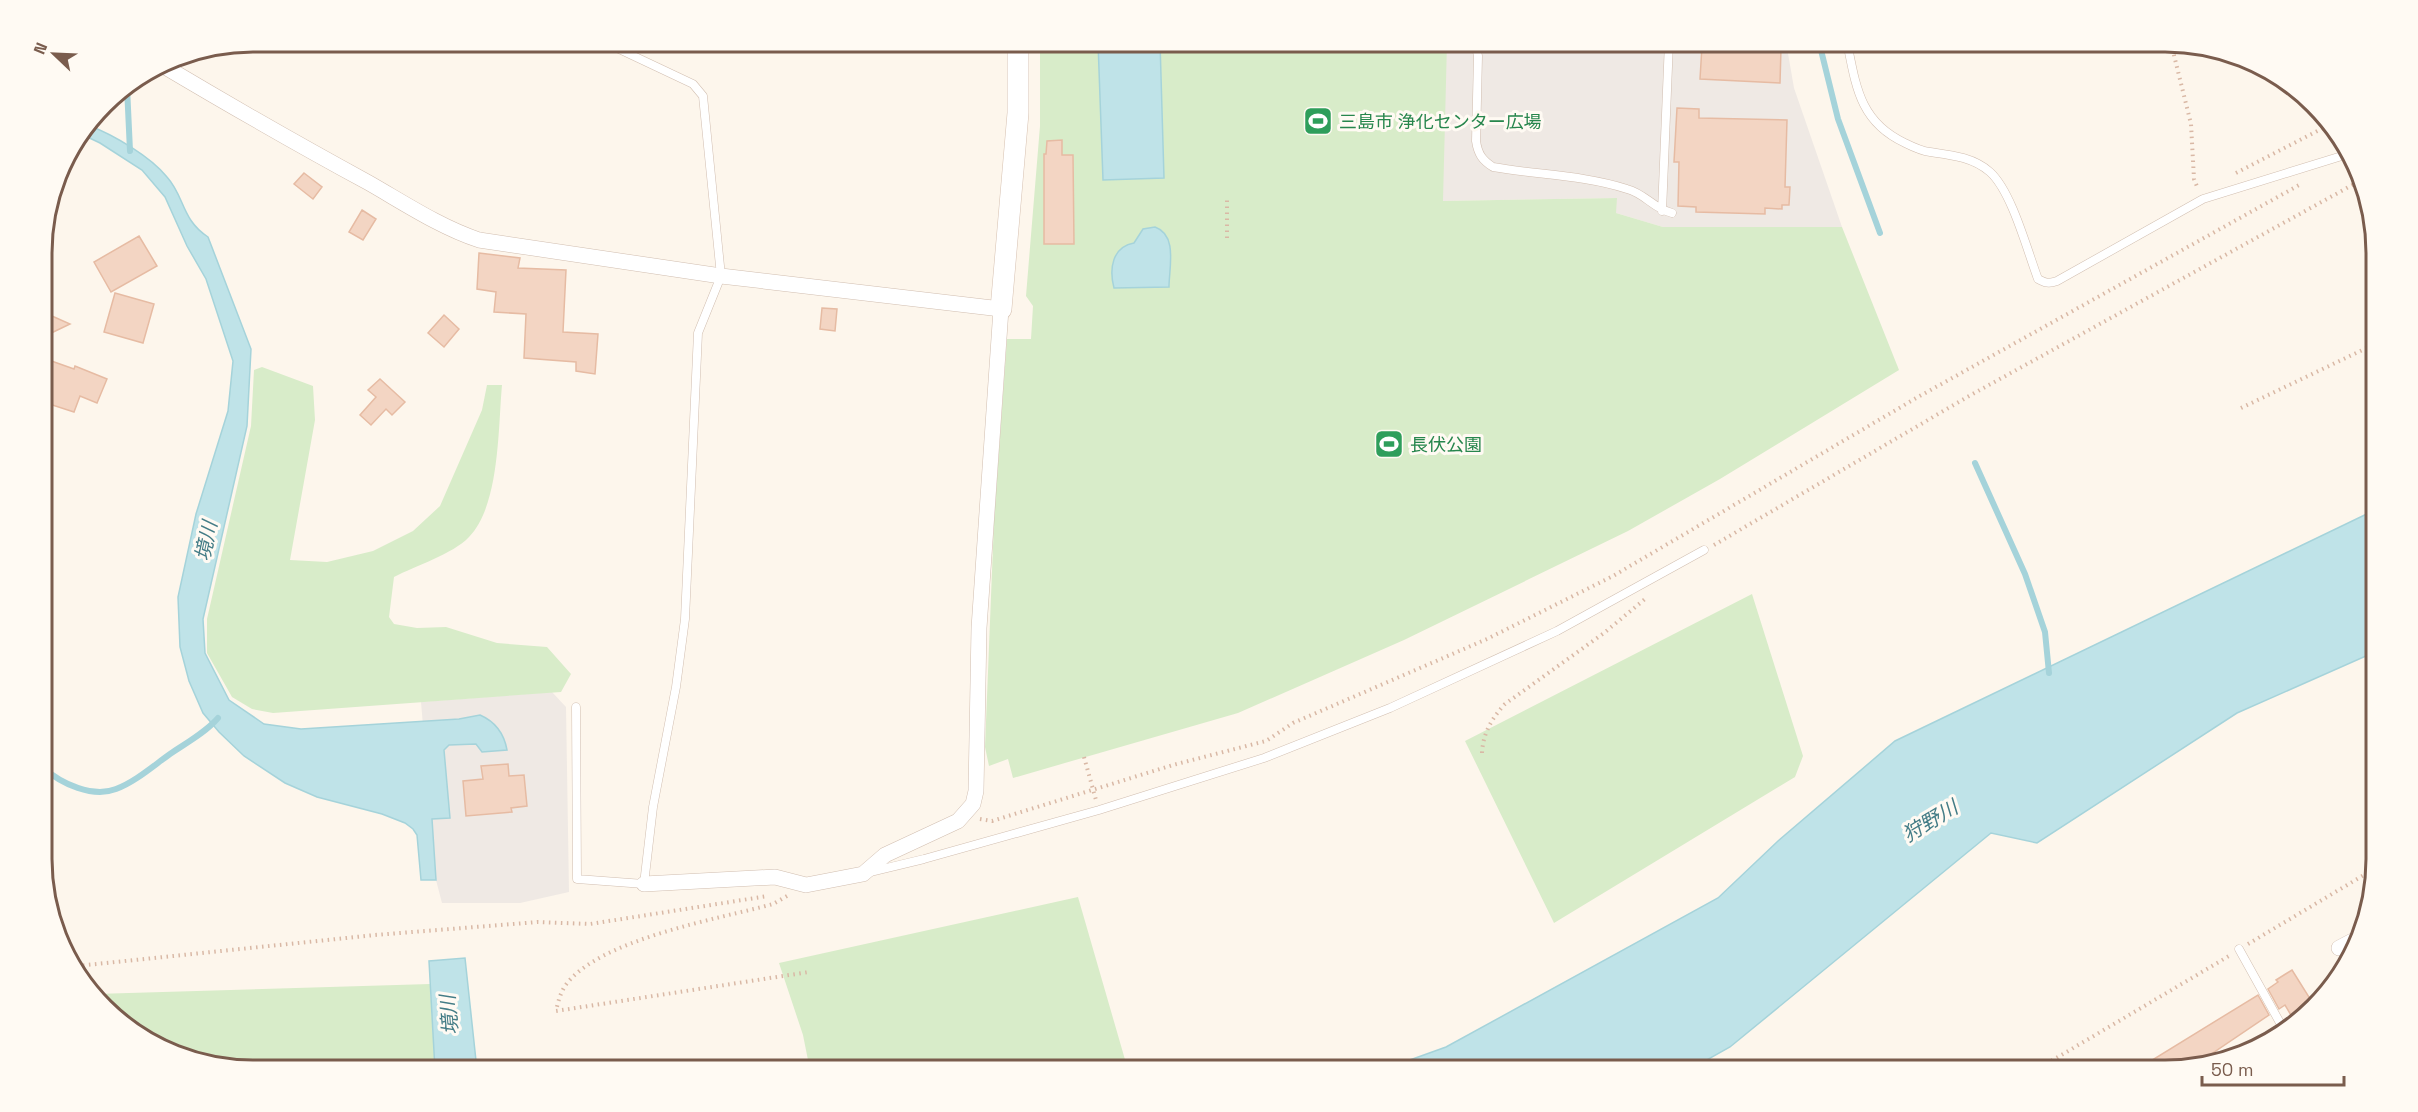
<svg xmlns="http://www.w3.org/2000/svg" width="2418" height="1112" font-family="'Space Grotesk','Noto Sans JP',sans-serif">
<rect width="100%" height="100%" fill="#fdf6ec"/>
<path fill="#efe9e4" d="M1188 42H1786L1794 88 1842 227H1663L1616 213V198L1443 201Z
M552 692 566 707 569 892 520 903H442L436 880 421 702Z"/>
<path fill="#d8ecc9" d="M1040 42H1447L1443 201 1617 198 1616 213 1663 227H1842L1899 370 1720 479 1628 531 1404 640 1238 713 1013 778 1008 759 989 766 985 747 994 521 1007 339H1031L1033 306 1026 296 1040 126Z
M262 367 313 386 315 420 290 560 327 562 373 551 413 531 440 506 482 410 487 385H502C498 428 500 505 469 537 453 554 415 566 394 577L389 617 394 624 417 628 446 627 497 643 547 647 571 674 561 692 273 713 252 709 232 697 207 653V619L251 426 254 370Z
M1752 594 1803 756 1795 777 1554 923 1465 741Z
M1078 897 1128 1070H810L803 1035 779 963Z
M430 984 435 1070H254L173 1054 95 994Z"/>
<path fill="#bfe3e8" stroke="#a5d3da" stroke-width="1.5" d="M1098 42H1160L1164 178 1103 180Z
M90 126C114 135 151 157 167 177 185 197 181 219 208 237L251 349 247 426 203 619 205 653 229 700 264 724 301 729 459 719 480 715C496 722 504 733 507 750L482 752 476 744 449 745 444 750 450 818 432 819 436 880H421L417 835 413 829 405 823 382 814 317 797 285 783 244 756 219 732 203 713 189 681 180 647 178 597 196 514 228 411 233 361 206 279 187 246 165 197 142 170 100 143 83 135Z
M1155 227C1178 235 1169 268 1169 287L1114 288C1109 269 1112 247 1134 243L1143 229Z
M2375 510V652L2237 713 2037 843 1991 833 1730 1047 1689 1070H1382L1446 1047 1718 898 1778 841 1895 741Z
M465 958 477 1070H435L429 961Z"/>
<g fill="none" stroke-linecap="round" stroke-linejoin="round">
<path stroke="#a5d3da" stroke-width="6" d="M1819 42 1838 119 1880 233
M127 87 130 151
M1975 463 2025 574 2045 632 2049 673
M44 768C61 784 93 798 116 789 135 782 153 766 170 754 186 743 205 733 218 718"/>
</g>
<path fill="#f3d5c3" stroke="#e6bba3" stroke-width="1.5" d="M1702 46 1781 48 1780 83 1700 79Z
M1677 108 1699 109V118L1787 120 1785 187H1790L1789 205H1782V209L1765 208V214L1696 212V207L1678 206 1679 162H1674Z
M1062 140V155H1073L1074 244H1044V154H1046L1047 141Z
M304 173 322 187 313 199 294 184Z
M362 210 376 219 363 240 349 232Z
M139 236 157 266 111 292 94 262Z
M479 253 520 258 518 268 566 270 563 332 598 334 595 374 576 371V362L524 358 526 314 494 312 496 292 477 289Z
M115 293 154 304 143 343 104 332Z
M822 308 837 309 835 331 820 329Z
M43 312 70 324 43 337Z
M444 315 459 329 444 347 428 333Z
M43 358 74 369 75 366 107 379 97 403 80 396 74 412 43 402Z
M380 379 405 402 392 415 386 409 371 425 360 415 376 397 368 390Z
M508 764 509 776 524 775 527 806 511 808 512 812 466 816 463 781 483 779 481 766Z
M2292 970 2314 1005 2295 1022 2285 1005 2279 1009 2268 989 2278 982 2276 980Z
M2258 995 2269 1015 2210 1055 2212 1058 2178 1070H2136Z"/>
<g fill="none" stroke-linecap="round" stroke-linejoin="round">
<g stroke="#d1beb0" stroke-width="9">
<path id="lane" d="M1475 42 1478 56 1476 141C1478 154 1482 160 1493 167 1538 175 1583 175 1627 189 1646 194 1652 208 1672 213
M1847 42C1856 87 1860 122 1905 143 1913 147 1921 151 1930 152 1951 155 1973 157 1990 172 2012 192 2027 250 2038 279 2045 283 2049 284 2057 281L2203 199 2345 155
M1662 211 1669 42
M576 707 577 879 644 884 653 807 676 687 685 619 698 333 721 276 703 96 693 84 604 42
M870 872 924 859 1099 810 1264 758 1390 708 1557 631 1704 550
M2239 949 2284 1030"/>
</g>
<g stroke="#d1beb0" stroke-width="16">
<path id="street" d="M162 65C231 106 299 145 369 183 404 203 440 227 479 240L721 276 1001 309 979 628 976 791 973 804 958 821 885 855 863 874 806 885 775 877 644 884
M2339 948 2360 937
M2273 1037 2284 1030 2285 1031"/>
</g>
<g stroke="#d6c0b0" stroke-width="22">
<path id="secondary" d="M1001 309 1018 113V42"/>
</g>
<path stroke="#d9b8a5" stroke-width="4" stroke-dasharray="1.5 4.5" stroke-linecap="butt" d="M2171 43 2191 124 2194 179 2198 189
M2236 173 2331 124
M1227 238V200
M2241 408 2375 344
M1714 545 1969 396 2356 183
M1482 753C1483 733 1492 718 1505 704L1604 633 1645 599
M1084 757 1096 800
M980 819 992 821 1173 765 1266 741 1293 723 1487 639 1613 576 1918 397 2301 184
M787 896 773 904C719 919 598 939 565 986 560 994 558 1002 556 1011L809 972
M2248 944 2374 869
M77 966 375 935 538 922 590 924 768 896
M2036 1070 2229 956"/>
<use href="#lane" stroke="#fff" stroke-width="8"/>
<use href="#street" stroke="#fff" stroke-width="15"/>
<use href="#secondary" stroke="#fff" stroke-width="21"/>
</g>
<defs>
<g id="stadium-square" transform="scale(1.5)"><rect x="-9" y="-9" width="18" height="18" rx="4" fill="#2e9e5b" stroke="#fffaf3"/><path d="M0-5a6.5 5 0 1 0 0 10a6.5 5 0 1 0 0-10ZM-3.5-1.8h7v3.6h-7Z" fill="#fff"/></g>
</defs>
<g fill-rule="evenodd">
<use href="#stadium-square" x="1318" y="121"/>
<use href="#stadium-square" x="1389" y="444"/>
</g>
<g text-anchor="middle" dominant-baseline="central" stroke-width="6" stroke-linejoin="round" paint-order="stroke">
<g font-size="18" fill="#27864d" stroke="#fffaf3" text-anchor="start">
<text x="1339" y="121">三島市 浄化センター広場</text>
<text x="1410" y="444">長伏公園</text>
</g>
<g font-size="20" font-style="italic" fill="#437c86" stroke="#fffaf3">
<text transform="translate(206 541) rotate(-78)">境川</text>
<text transform="translate(1930 821) rotate(-31)">狩野川</text>
<text transform="translate(449 1015) rotate(-95)">境川</text>
</g>
</g>
<path d="M0 0H2418V1112H0ZM253 52H2165A201 201 0 0 1 2366 253V859A201 201 0 0 1 2165 1060H253A201 201 0 0 1 52 859V253A201 201 0 0 1 253 52Z" fill="#fffaf3" fill-rule="evenodd"/>
<path fill="none" stroke="#7a5c4d" stroke-width="3" d="M253 52H2165A201 201 0 0 1 2366 253V859A201 201 0 0 1 2165 1060H253A201 201 0 0 1 52 859V253A201 201 0 0 1 253 52Z"/>
<g transform="translate(54 54) rotate(293)" stroke="#fffaf3" stroke-width="4.5" paint-order="stroke">
<path d="M0-4.5L10 22L0 15L-10 22Z" fill="#7a5c4d"/>
<text y="-9" font-size="16" font-weight="bold" text-anchor="middle" fill="#7a5c4d">N</text>
</g>
<path d="M2202 1076v9h142v-9" fill="none" stroke="#7a5c4d" stroke-width="3"/>
<text x="2211" y="1076" font-size="18" fill="#7a5c4d" stroke="#fffaf3" stroke-width="4.5" paint-order="stroke">50 m</text>
</svg>
